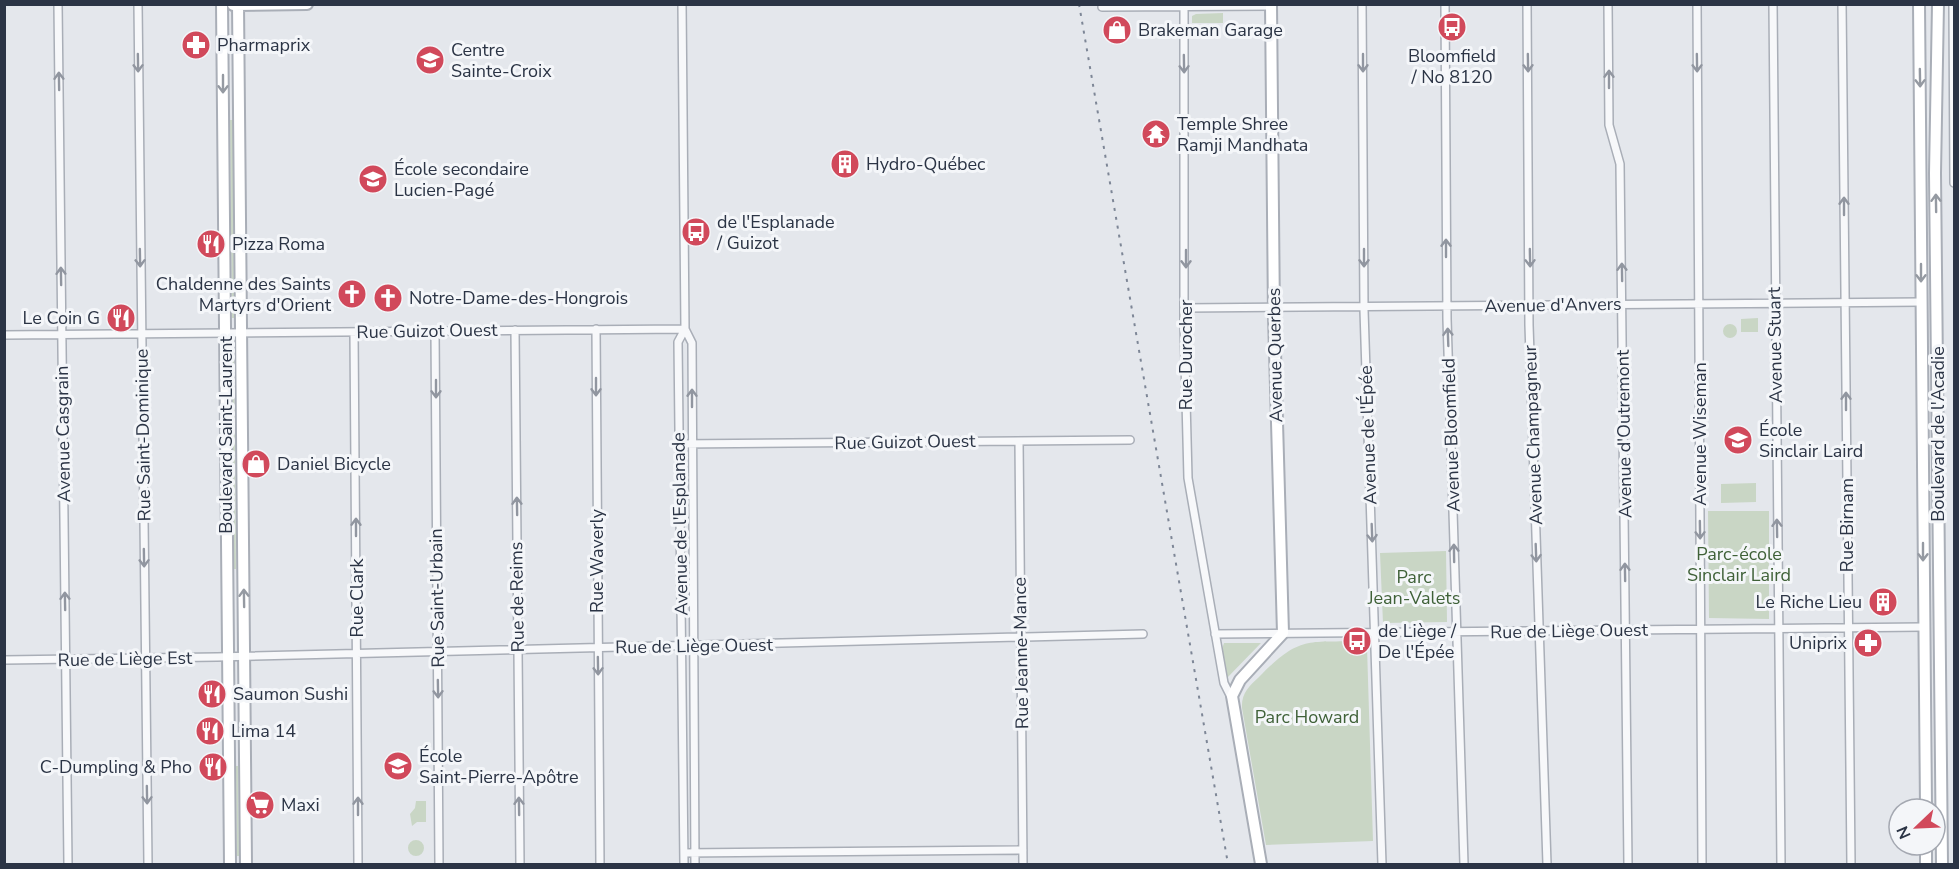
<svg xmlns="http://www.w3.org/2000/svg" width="1959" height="869" font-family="'Nunito Sans',sans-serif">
<rect width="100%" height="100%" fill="#e4e7ec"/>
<path fill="#c9d6c5" d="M1223 13V23H1192V16L1196 14Z
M230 120H233L234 318H232Z
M1758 318V332H1741V319Z
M1723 331a7 7 0 1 1 14 0a7 7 0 1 1-14 0Z
M232 347H234L236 569H234Z
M1756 483V502L1721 503V484Z
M1708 511H1769V619L1709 618Z
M1446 551 1447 622 1383 623 1380 553Z
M1365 641 1367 647 1373 841 1266 845 1242 708C1241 694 1249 686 1259 677 1301 634 1308 643 1365 641Z
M1224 643H1261L1227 678 1222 649Z
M236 766H238L239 856H237Z
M416 801H426V822H417L412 826 410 814 415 808Z
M408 848a8 8 0 1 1 16 0a8 8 0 1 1-16 0Z"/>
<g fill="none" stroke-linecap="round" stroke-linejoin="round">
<g stroke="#a9aeb7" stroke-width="10">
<path id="street" d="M58 4 68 864
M138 4 148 864
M682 4 685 329 692 343 695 864
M1362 4 1364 310 1382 864
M1445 4 1447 319 1464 864
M1527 4 1529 325 1547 864
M1608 4 1609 125 1620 164 1628 864
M1697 4 1702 864
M1773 4 1781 864
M1842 4 1851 864
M1953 4 1954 183
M1184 5V323L1188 478 1224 683 1232 699
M1102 7 1271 6
M1185 308 1921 302
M596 329 600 864
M515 330 520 864
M435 331 439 864
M354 332 358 864
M4 335 685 329
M1019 441 1023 864
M679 444 1130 440
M1215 634 1923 627
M4 660 217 657 1143 634
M684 853 1023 850
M684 864 678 342 685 329"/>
</g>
<g stroke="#a9aeb7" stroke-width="14">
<path id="secondary" d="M222 4 230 864
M238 4 246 864
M1919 4 1926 809
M1938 4 1935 173 1942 864
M233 5 307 4
M1926 845V864
M1261 864 1232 696 1240 680 1283 633 1274 317 1271 4"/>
</g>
<use href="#street" stroke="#f7f8fa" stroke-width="7"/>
<use href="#secondary" stroke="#fff" stroke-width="10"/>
<path stroke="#7d8696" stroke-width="2" stroke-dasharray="3 6" stroke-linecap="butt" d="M1079 4 1228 864"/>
</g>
<defs><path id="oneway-shaft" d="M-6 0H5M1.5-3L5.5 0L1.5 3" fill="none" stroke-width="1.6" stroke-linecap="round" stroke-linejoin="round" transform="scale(1.5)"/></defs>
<g stroke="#9196a0">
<use href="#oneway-shaft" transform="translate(138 63) rotate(89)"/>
<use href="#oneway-shaft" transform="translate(1363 63) rotate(90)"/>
<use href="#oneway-shaft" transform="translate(1528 63) rotate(89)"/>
<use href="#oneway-shaft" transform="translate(1697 63) rotate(89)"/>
<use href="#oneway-shaft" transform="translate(1184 64) rotate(89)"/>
<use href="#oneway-shaft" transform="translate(1609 79) rotate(-90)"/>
<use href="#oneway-shaft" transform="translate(59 81) rotate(-91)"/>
<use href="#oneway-shaft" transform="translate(1844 206) rotate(-90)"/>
<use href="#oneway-shaft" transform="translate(1446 248) rotate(-90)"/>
<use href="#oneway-shaft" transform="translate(140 258) rotate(89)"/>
<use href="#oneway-shaft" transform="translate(1364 258) rotate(90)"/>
<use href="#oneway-shaft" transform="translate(1530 258) rotate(89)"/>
<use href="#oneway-shaft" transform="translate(1186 259) rotate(90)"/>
<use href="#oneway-shaft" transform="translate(1622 272) rotate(-91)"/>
<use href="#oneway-shaft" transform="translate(61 276) rotate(-91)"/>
<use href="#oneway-shaft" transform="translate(1448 337) rotate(-92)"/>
<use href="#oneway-shaft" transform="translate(596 387) rotate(90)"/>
<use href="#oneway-shaft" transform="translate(436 389) rotate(90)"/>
<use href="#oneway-shaft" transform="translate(692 398) rotate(-90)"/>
<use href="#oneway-shaft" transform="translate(1846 401) rotate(-90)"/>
<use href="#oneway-shaft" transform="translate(517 506) rotate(-91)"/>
<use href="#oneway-shaft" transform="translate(356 527) rotate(-90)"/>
<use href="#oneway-shaft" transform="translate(1777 528) rotate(-91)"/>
<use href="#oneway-shaft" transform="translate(1700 530) rotate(89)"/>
<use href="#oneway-shaft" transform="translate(1372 533) rotate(88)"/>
<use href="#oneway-shaft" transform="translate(1454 553) rotate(-91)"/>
<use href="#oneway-shaft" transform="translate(1536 553) rotate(88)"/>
<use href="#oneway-shaft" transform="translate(144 558) rotate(89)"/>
<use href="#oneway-shaft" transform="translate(1625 572) rotate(-91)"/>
<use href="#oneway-shaft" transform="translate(65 601) rotate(-91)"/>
<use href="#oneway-shaft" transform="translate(598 666) rotate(89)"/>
<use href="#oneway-shaft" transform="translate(438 689) rotate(89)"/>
<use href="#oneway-shaft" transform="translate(147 795) rotate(89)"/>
<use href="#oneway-shaft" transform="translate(358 806) rotate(-90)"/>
<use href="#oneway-shaft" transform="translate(519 806) rotate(-91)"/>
</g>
<g stroke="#959aa2">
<use href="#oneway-shaft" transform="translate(1920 78) rotate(89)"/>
<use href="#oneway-shaft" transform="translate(223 84) rotate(90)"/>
<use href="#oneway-shaft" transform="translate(1936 203) rotate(-91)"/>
<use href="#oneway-shaft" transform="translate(1921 273) rotate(90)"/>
<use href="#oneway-shaft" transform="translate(1923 552) rotate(90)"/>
<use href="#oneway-shaft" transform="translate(244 598) rotate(-91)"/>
</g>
<defs>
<g id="bus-disc" transform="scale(1.5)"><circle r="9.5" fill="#d1495b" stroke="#f4f6f9"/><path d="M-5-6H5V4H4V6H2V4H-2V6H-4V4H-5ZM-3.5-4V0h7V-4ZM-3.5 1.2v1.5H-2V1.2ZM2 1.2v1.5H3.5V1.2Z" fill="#fff"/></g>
<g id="shop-disc" transform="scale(1.5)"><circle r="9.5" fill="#d1495b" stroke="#f4f6f9"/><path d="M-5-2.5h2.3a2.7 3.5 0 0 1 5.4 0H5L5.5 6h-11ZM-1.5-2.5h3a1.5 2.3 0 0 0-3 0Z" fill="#fff"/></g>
<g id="pharmacy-disc" transform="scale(1.5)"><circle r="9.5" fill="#d1495b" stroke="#f4f6f9"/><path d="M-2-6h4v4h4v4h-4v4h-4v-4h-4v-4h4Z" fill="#fff"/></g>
<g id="school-disc" transform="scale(1.5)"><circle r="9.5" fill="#d1495b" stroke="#f4f6f9"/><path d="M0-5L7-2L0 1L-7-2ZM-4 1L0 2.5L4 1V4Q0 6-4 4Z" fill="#fff"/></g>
<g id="temple-disc" transform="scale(1.5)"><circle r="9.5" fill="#d1495b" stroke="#f4f6f9"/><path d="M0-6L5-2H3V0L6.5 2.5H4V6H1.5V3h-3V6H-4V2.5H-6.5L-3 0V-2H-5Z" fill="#fff"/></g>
<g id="building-disc" transform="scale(1.5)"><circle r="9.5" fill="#d1495b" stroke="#f4f6f9"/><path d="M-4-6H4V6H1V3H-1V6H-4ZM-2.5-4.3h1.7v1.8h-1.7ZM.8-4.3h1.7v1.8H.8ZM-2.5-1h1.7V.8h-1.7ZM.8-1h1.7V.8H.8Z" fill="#fff"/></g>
<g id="restaurant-disc" transform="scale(1.5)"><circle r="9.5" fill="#d1495b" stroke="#f4f6f9"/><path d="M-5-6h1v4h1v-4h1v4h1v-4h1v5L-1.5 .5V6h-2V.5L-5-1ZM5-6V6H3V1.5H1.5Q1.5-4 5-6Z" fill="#fff"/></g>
<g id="church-disc" transform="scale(1.5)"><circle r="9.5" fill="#d1495b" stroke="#f4f6f9"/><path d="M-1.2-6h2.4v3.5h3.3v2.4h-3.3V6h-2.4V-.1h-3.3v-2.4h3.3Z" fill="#fff"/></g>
<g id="supermarket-disc" transform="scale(1.5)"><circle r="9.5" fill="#d1495b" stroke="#f4f6f9"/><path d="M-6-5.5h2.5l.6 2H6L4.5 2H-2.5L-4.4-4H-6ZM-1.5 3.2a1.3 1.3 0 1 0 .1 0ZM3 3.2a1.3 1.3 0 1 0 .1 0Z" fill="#fff"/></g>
</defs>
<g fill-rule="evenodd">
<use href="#bus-disc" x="1452" y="27"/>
<use href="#shop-disc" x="1117" y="30"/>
<use href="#pharmacy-disc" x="196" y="45"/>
<use href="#school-disc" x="430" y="60"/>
<use href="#temple-disc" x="1156" y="134"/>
<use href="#building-disc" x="845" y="164"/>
<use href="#school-disc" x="373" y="179"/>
<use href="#bus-disc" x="696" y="232"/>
<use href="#restaurant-disc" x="211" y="244"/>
<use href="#church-disc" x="352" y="294"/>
<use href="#church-disc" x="388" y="298"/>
<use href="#restaurant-disc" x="121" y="318"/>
<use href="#school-disc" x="1738" y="440"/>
<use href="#shop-disc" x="256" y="464"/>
<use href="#building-disc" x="1883" y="602"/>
<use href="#bus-disc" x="1357" y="641"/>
<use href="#pharmacy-disc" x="1868" y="643"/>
<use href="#restaurant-disc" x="212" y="694"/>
<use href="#restaurant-disc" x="210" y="731"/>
<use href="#school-disc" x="398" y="766"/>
<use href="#restaurant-disc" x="213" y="767"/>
<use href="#supermarket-disc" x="260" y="805"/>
</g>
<g text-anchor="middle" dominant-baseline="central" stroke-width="6" stroke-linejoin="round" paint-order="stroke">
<g font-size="18" fill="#2b3445" stroke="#f4f6f9" text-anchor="start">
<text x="1138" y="30">Brakeman Garage</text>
<text x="217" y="45">Pharmaprix</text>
<text x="451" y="50">Centre<tspan x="451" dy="21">Sainte-Croix</tspan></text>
<text x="1452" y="56" text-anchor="middle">Bloomfield<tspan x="1452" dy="21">/ No 8120</tspan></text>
<text x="1177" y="124">Temple Shree<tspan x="1177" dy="21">Ramji Mandhata</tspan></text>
<text x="866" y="164">Hydro-Québec</text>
<text x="394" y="169">École secondaire<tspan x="394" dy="21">Lucien-Pagé</tspan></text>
<text x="717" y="222">de l'Esplanade<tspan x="717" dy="21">/ Guizot</tspan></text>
<text x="232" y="244">Pizza Roma</text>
<text x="331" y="284" text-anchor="end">Chaldenne des Saints<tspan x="331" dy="21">Martyrs d'Orient</tspan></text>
<text x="409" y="298">Notre-Dame-des-Hongrois</text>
<text x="100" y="318" text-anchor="end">Le Coin G</text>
<text x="1759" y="430">École<tspan x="1759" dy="21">Sinclair Laird</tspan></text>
<text x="277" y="464">Daniel Bicycle</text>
<text x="1862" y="602" text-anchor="end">Le Riche Lieu</text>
<text x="1378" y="631">de Liège /<tspan x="1378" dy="21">De l'Épée</tspan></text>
<text x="1847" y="643" text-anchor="end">Uniprix</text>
<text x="233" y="694">Saumon Sushi</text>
<text x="231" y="731">Lima 14</text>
<text x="419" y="756">École<tspan x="419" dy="21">Saint-Pierre-Apôtre</tspan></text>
<text x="192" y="767" text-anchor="end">C-Dumpling &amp; Pho</text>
<text x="281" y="805">Maxi</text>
</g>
<g font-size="18" fill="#2b3445" stroke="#f4f6f9">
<text transform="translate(1553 305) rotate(-1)">Avenue d'Anvers</text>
<text transform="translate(427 331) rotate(-1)">Rue Guizot Ouest</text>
<text transform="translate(1775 345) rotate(-91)">Avenue Stuart</text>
<text transform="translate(1186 355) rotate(-90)">Rue Durocher</text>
<text transform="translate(1275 355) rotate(-91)">Avenue Querbes</text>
<text transform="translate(63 434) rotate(-91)">Avenue Casgrain</text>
<text transform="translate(1624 434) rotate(-91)">Avenue d'Outremont</text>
<text transform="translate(1700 434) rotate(-90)">Avenue Wiseman</text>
<text transform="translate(1938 434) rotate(-90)">Boulevard de l'Acadie</text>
<text transform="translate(143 435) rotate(-91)">Rue Saint-Dominique</text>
<text transform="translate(226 435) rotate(-90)">Boulevard Saint-Laurent</text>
<text transform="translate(1368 435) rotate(-92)">Avenue de l'Épée</text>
<text transform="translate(1451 435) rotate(-92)">Avenue Bloomfield</text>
<text transform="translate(1533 435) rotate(-92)">Avenue Champagneur</text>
<text transform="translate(905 442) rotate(-1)">Rue Guizot Ouest</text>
<text transform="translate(680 524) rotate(-91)">Avenue de l'Esplanade</text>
<text transform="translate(1847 525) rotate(-90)">Rue Birnam</text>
<text transform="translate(597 561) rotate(-90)">Rue Waverly</text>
<text transform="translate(517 597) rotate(-91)">Rue de Reims</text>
<text transform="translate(357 598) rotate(-90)">Rue Clark</text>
<text transform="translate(437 598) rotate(-91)">Rue Saint-Urbain</text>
<text transform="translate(1569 631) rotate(-1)">Rue de Liège Ouest</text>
<text transform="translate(694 646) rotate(-1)">Rue de Liège Ouest</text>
<text transform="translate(1021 653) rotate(-91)">Rue Jeanne-Mance</text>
<text transform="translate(125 659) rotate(-1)">Rue de Liège Est</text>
</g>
<g font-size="18" fill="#3f6138" stroke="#f4f6f9">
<text x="1739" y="554">Parc-école<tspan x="1739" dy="21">Sinclair Laird</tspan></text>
<text x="1414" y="577">Parc<tspan x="1414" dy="21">Jean-Valets</tspan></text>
<text x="1307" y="717">Parc Howard</text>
</g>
</g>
<rect width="1959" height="869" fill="none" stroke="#2b3445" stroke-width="12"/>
<g transform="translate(1917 827) rotate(247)"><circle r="28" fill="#f4f6f9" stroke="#a4a8b1" stroke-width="1.5"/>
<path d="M0-4.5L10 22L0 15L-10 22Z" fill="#d1495b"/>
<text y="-9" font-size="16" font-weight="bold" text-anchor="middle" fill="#2b3445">N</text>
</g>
</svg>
